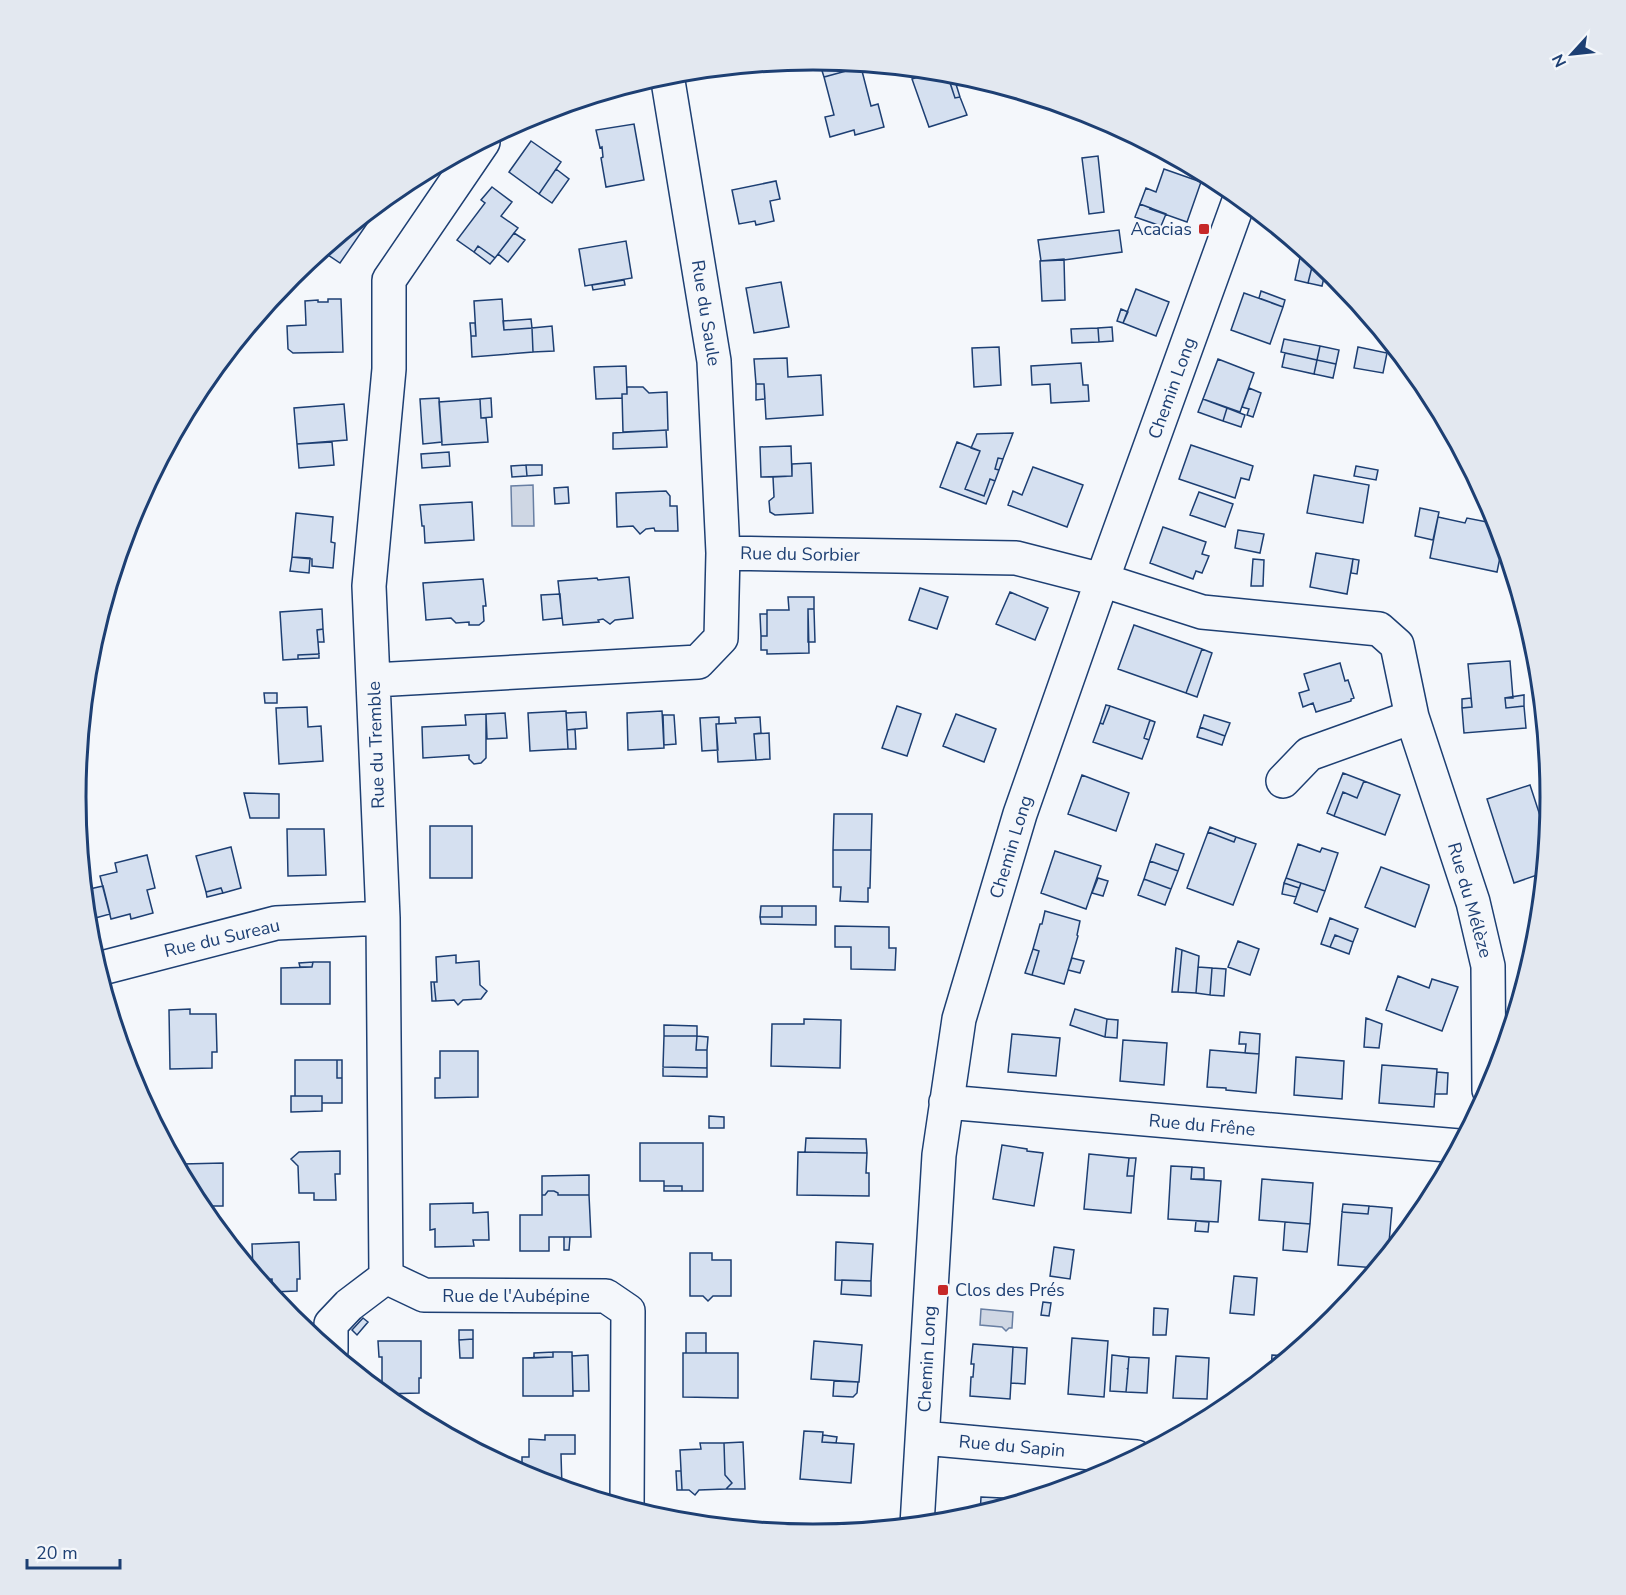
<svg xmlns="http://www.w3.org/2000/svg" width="1626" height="1595" font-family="'Nunito Sans',sans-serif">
<rect width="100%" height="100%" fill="#f4f7fb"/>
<path fill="#cfd7e4" stroke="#687fa3" stroke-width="1.5" d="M533 485 534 526H512L511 486Z
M981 1309 1013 1312 1012 1328H1009L1006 1331 1002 1327 980 1325Z"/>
<path fill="#d5e0f0" stroke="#1d3f73" stroke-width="1.5" d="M819 61 861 65V67L824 77Z
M861 67 871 106 878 104 884 127 855 135 854 130 830 137 825 117 834 115 824 77Z
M933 72 947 73 955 98 960 97 967 115 929 127 912 79Z
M955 81 960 97 955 98 950 83Z
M634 124 644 180 606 187 601 158 603 157 602 147 600 148 596 130Z
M531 141 561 162 539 194 509 172Z
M1098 156 1104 212 1089 214 1082 158Z
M556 169 569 179 552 203 539 194Z
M1164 169 1201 182 1187 222 1150 209 1151 208 1140 204 1146 188 1156 192Z
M776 181 780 199 770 201 774 221 756 225 755 221 739 224 732 190Z
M492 187 512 202 501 216 518 228 495 258 478 246 474 252 457 240 485 203 481 200Z
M1140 204 1166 214 1161 226 1135 217Z
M363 217 369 221 340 263 322 251Z
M1119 230 1122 252 1064 260 1041 261 1038 240Z
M514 233 525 240 508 262 498 254Z
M626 241 632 278 585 286 579 249Z
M478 246 495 258 490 264 474 252Z
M1301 253 1309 255 1314 259 1308 283 1295 280Z
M1064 259 1065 300 1042 301 1040 261Z
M1314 259 1326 269 1322 286 1308 283Z
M624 280 625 285 593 290 592 285Z
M781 282 789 327 754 333 746 288Z
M1136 289 1169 302 1156 336 1123 323Z
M1261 291 1285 300 1283 307 1259 298Z
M1244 293 1283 307 1270 344 1231 330Z
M328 299H341L343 352 293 353 288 349 287 326 306 325 305 301 318 300V302H328Z
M502 299 504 330 532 328 533 352 472 357 471 336H476L474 301Z
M1121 309 1128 312 1123 323 1117 321Z
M531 319 532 328 504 330 503 321Z
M470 323H475L476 336H471Z
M552 326 554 351 533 352 532 328Z
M1112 327 1113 341 1099 342 1098 328Z
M1098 328 1099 342 1072 343 1071 329Z
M1284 339 1320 346 1317 360 1281 352Z
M1320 346 1339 350 1336 364 1317 360Z
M999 347 1001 385 974 387 972 348Z
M1358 347 1387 353 1383 373 1354 368Z
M1285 353 1317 360 1314 374 1282 367Z
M787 358 788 377 821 375 823 415 766 419 764 384H756L754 359Z
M1218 359 1254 373 1240 412 1203 399Z
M1317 360 1336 364 1333 378 1314 374Z
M1081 363 1083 385H1088L1089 401 1051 403 1050 384 1032 385 1031 366Z
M626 366 627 394H622V398L596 399 594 367Z
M756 384H764L765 399 756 400Z
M627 387H643L649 393 667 392 668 430 623 432 622 394H627Z
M1249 388 1261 393 1253 417 1247 415 1249 409 1242 407Z
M439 398 442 442 423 444 420 399Z
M491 398 492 417 481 418 480 399Z
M480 399 481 418H486L488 442 442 445 439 402Z
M1203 399 1227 408 1223 421 1198 412Z
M344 404 347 440 297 444 294 408Z
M1227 408 1245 415 1241 427 1223 421Z
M666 430 667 447 613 449V433Z
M1013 433 1003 459 998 458 995 469 999 470 995 481 990 479 984 496 965 489 980 451 971 448 977 434Z
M332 442 334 465 299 468 297 444Z
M957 442 980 451 965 489 984 496 990 479 995 481 986 504 940 487Z
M1191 445 1253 466 1249 480 1241 478 1235 498 1179 479Z
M791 446 792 476 761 477 760 447Z
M449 452 450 466 422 468 421 454Z
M998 458 1003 459 999 470 995 469Z
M811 463 813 513 775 515 770 512 769 501 774 497 773 477 792 476V464Z
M526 465H542V475L527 476Z
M526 465 527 476 512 477 511 466Z
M1356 466 1378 470 1376 480 1354 476Z
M1033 467 1083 485 1067 527 1008 505 1013 491 1022 495Z
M1314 475 1369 485 1363 523 1307 513Z
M568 487 569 503 555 504 554 488Z
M666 491 670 496V506H677L678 531H655L654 528 646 529 640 534 633 526 617 527 616 493Z
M1199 492 1233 504 1225 527 1190 515Z
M472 502 474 540 425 543 424 526H422L420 505Z
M1420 508 1439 512 1433 540 1415 536Z
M296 513 333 517 331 542 335 543 333 568 312 566V559L292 557Z
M1438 517 1465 523 1467 518 1497 524 1503 543 1497 572 1430 558Z
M1163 527 1206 542 1202 554 1209 556 1202 573 1196 571 1193 579 1150 563Z
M1238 530 1264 534 1260 553 1235 548Z
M1316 553 1353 559 1347 594 1310 587Z
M292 557 310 558 309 573 290 571Z
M1253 559 1264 560 1263 586H1251Z
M1353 559 1359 560 1357 574 1351 573Z
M629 577 633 618 615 620 610 624 603 619 598 620 599 622 563 625 558 581 597 578 598 580Z
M483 579 486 606H483L484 621 479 625H469V622L456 623 451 618 426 620 423 583Z
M920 588 948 597 937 629 909 620Z
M1010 592 1048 608 1035 640 996 624Z
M560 594 562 618 543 620 541 595Z
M788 597H814V609H808L809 653 767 654V650H761V636H767V610H789Z
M322 609 323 629 317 630 319 654 298 655V659L283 660 280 612Z
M808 609H814L815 642H808Z
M760 614H767V636H761Z
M1134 625 1202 649 1186 693 1118 669Z
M323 629 324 642H318L317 630Z
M1202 649 1212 653 1197 697 1186 693Z
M319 654V658L298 659V655Z
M1510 661 1513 698H1505L1506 708 1524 706 1526 728 1464 733 1462 708 1472 707 1468 664Z
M1340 663 1345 681 1348 680 1354 698 1351 699V701L1316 712 1313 703 1303 707 1299 693 1309 690 1304 674Z
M264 693H277V703H265Z
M1524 695V706L1506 708 1505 698Z
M1471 698 1472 707 1462 708V699Z
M1106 705 1110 706 1103 724 1100 723Z
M897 706 921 714 907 756 882 748Z
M1110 706 1150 720 1144 738 1149 740 1142 759 1093 742 1100 723 1103 724Z
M307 707 308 727 321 726 323 761 279 764 276 708Z
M566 711 568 749 530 751 528 713Z
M662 711 664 748 628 750 627 713Z
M586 712 587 728 567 730 566 713Z
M505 713 507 738 487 739 486 714Z
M486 714V758L481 763 474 764 469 759V755L423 758 422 727 466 725 465 715Z
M956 714 996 729 984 762 943 746Z
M663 715H674L676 744 664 745Z
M1204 715 1230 723 1225 736 1200 727Z
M719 717V724H716L718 750 702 751 700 718Z
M760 717 761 733 754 734 756 760 718 762 716 724 736 723 735 718Z
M1150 720 1155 722 1149 740 1144 738Z
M1200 727 1225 736 1222 745 1197 737Z
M575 729 576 749H568L567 730Z
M769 733 770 759 756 760 754 734Z
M1343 773 1364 781 1357 798 1343 792 1334 816 1327 813Z
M1082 775 1129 793 1116 831 1068 814Z
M1364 781 1400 795 1385 835 1334 816 1343 792 1357 798Z
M1530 785 1547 837 1543 873 1514 883 1487 799Z
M244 793 279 794V818H250Z
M834 814H872L871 850H833Z
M430 826H472V878H430Z
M1210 827 1236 837 1234 842 1208 832Z
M287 829H324L326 875 288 876Z
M1208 832 1234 842 1236 837 1256 844 1233 905 1187 888Z
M1156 844 1184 854 1178 871 1150 861Z
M1298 844 1320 852 1322 848 1338 853 1325 891 1286 878Z
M231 847 241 888 223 893 221 888 206 892 196 856Z
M833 850H871L870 888H868V902L840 901 841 887H833Z
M1055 851 1101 866 1086 909 1041 893Z
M147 855 155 888 147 890 153 913 131 919 130 914 111 919 100 876 117 872 115 863Z
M1150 861 1178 871 1171 889 1144 879Z
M1381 867 1429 885V887L1415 927 1365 907Z
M1098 878 1108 881 1103 896 1092 893Z
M1286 878 1301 883 1299 888 1284 883Z
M1144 879 1171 889 1165 905 1138 895Z
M1284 883 1299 888 1296 897 1282 894Z
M1301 883 1325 891 1317 912 1294 903Z
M103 886 110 914 88 920 85 890Z
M221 888 223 893 207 897 206 892Z
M761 906H782V917H760Z
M782 906H816V925L761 924 760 917H782Z
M1045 911 1080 921 1077 935 1078 936 1064 984 1032 975 1039 951 1033 949 1040 924H1042Z
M1330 918 1358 929 1353 942 1335 935 1330 947 1321 944Z
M835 926 889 927V948H896L895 970 851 969V947H835Z
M1335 935 1353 942 1349 954 1330 947Z
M1238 941 1259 949 1250 975 1228 967Z
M1536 943 1530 963 1528 944Z
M1176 948 1182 950 1178 992H1172Z
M1033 949 1039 951 1032 975 1025 973Z
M1182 950 1199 956 1196 993 1178 992Z
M456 955V963L479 961 480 985 487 991 481 999 463 1000 458 1005 454 1000 436 1001 434 982H437L436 957Z
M1072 958 1084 961 1080 973 1068 970Z
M313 962 312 967H300L299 963Z
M313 962H330V1004H281V968L312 967Z
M1198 967 1212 968 1210 995 1196 993Z
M1212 968 1226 969 1224 996 1210 995Z
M1398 976 1429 988 1432 979 1458 987 1442 1031 1386 1010Z
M431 982H434L436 1001H432Z
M190 1009V1014H216L217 1052H212V1068L170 1069 169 1010Z
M1075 1009 1107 1019 1105 1037 1070 1025Z
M1366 1018 1382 1024 1379 1048 1364 1047Z
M804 1019 841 1020 840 1068 771 1066 772 1024H804Z
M1107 1019 1118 1020 1117 1038 1105 1037Z
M664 1025 697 1026V1036H664Z
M1240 1032 1260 1034 1259 1054 1245 1053 1246 1044H1239Z
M1012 1034 1060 1038 1056 1076 1008 1072Z
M664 1036H697L696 1050H707V1068L663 1067Z
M697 1036 708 1037 707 1050H696Z
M1123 1040 1167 1043 1164 1085 1120 1081Z
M1210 1050 1259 1054 1256 1093 1226 1090V1088L1207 1087Z
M440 1051H478V1097L435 1098V1078H440Z
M1296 1057 1344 1061 1342 1099 1294 1095Z
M295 1060H337V1078H342V1103H322V1096H295Z
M337 1060H342V1078H337Z
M1382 1065 1437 1069 1434 1107 1379 1103Z
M663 1067 707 1068V1077L663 1076Z
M1437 1072 1448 1073 1447 1094H1435Z
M291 1096H322V1111L291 1112Z
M709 1116 724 1117V1128H709Z
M806 1138 866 1139 867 1153 805 1152Z
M640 1143H703V1191H682V1186H664V1181H640Z
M1002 1145 1027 1149V1151L1043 1153 1034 1206 993 1199Z
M340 1151V1174H335L336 1200H314V1193H299L298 1166 291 1159 299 1152Z
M798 1152 867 1153 866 1173H869V1196L797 1195Z
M1089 1154 1129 1158 1127 1176H1134L1131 1213 1084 1209Z
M1129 1158H1136L1134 1176H1127Z
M223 1163V1206H207V1216L200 1207 183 1176V1164Z
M1171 1166 1192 1167 1191 1179 1221 1181 1218 1222 1168 1219Z
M1192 1167 1204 1168V1179H1191Z
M589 1175V1195H558V1193L554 1191H548L545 1195H542V1176Z
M1262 1179 1313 1183 1310 1224 1259 1220Z
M664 1186H682V1191H664Z
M548 1191H554L558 1193V1195H589L591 1237H549V1251H520V1215H542V1195H545Z
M473 1203V1213L488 1212 489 1240H473L474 1246 435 1247V1229L430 1230V1204Z
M1343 1204 1369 1206 1368 1214 1342 1212Z
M1369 1206 1392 1208 1388 1254 1376 1268 1338 1265 1342 1212 1368 1214Z
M1196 1221 1209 1222 1208 1232 1195 1231Z
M1285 1222 1310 1224 1307 1252 1283 1250Z
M564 1237H570L569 1250H564Z
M299 1242 300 1279H297V1291L272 1292V1279L259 1280 253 1272 252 1244Z
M836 1242 873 1244 871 1281 835 1280Z
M1054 1247 1074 1250 1070 1279 1050 1276Z
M690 1253H712V1260H731V1296H713L708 1301 703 1296H690Z
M1234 1276 1257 1278 1254 1315 1230 1313Z
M842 1280 871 1281V1296L841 1294Z
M1043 1302 1051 1303 1049 1316 1041 1315Z
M1154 1308 1168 1309 1166 1335H1153Z
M363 1318 368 1322 357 1335 352 1330Z
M459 1330H473V1339L459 1340Z
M686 1333H706V1353H686Z
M1072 1338 1108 1341 1104 1397 1068 1394Z
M473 1339V1358H460L459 1340Z
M378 1341H421V1378H419V1393L382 1394V1357H379Z
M814 1341 862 1345 859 1382 811 1379Z
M973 1344 1013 1347 1010 1399 970 1396 971 1377H973L974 1364H971Z
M1013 1347 1027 1348 1025 1384 1011 1383Z
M553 1352V1357L534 1358V1353Z
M553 1352H572L573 1396H523V1358L553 1357Z
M683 1353H738V1398L683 1397Z
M588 1355 589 1391H573L572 1356Z
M1112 1355 1129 1357 1128 1369 1127 1368 1128 1370 1126 1392 1110 1391Z
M1272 1355 1289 1356 1271 1371Z
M1176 1356 1209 1358 1207 1399 1173 1398Z
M1129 1357 1149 1358 1147 1393 1126 1392 1128 1370 1127 1368 1128 1369Z
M834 1381 858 1382 857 1393 853 1397 833 1396Z
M804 1431 823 1432 822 1442 854 1444 851 1483 800 1479Z
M545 1435H575V1454H561L562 1488 530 1479 529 1478V1473L522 1474V1457H529V1439L545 1440Z
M823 1435 837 1437 836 1443 822 1442Z
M743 1442 745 1489H726L732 1483 725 1475 724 1443Z
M700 1443H724L725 1475 732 1483 726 1489 699 1490 695 1495 689 1490H682L680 1450 701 1449Z
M676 1471H681L682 1490H677Z
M981 1497 1025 1499V1500L980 1514Z"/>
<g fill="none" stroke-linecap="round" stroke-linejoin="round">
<g stroke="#1d3f73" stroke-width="36">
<path id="minor" d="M667 75 714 361 723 553
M374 680 698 662 721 638 723 553 1016 558 1102 580 1202 612 1379 629 1397 645 1412 717 1473 902 1488 966 1489 1090
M1283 781 1309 754 1412 717
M98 969 276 923 383 918
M946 1102 1459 1146
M386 1277 424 1295 606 1296 628 1311 627 1508
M331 1351V1324L349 1305 386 1277 383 918 369 586 389 369V280L483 142
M923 1438 1136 1457
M917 1525 939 1155 959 1019 1020 814 1102 580 1240 198"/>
</g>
<use href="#minor" stroke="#f4f7fb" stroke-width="33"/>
</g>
<g fill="#c62828" stroke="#f4f7fb" stroke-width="2">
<rect x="1198" y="223" width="12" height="12" rx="3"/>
<rect x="937" y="1284" width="12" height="12" rx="3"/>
</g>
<g text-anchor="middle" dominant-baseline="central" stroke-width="4.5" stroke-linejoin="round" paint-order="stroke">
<g font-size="18" fill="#1d3f73" stroke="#f4f7fb" text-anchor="end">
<text x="1192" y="229">Acacias</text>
<text x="955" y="1290" text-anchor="start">Clos des Prés</text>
</g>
<g font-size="18" fill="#1d3f73" stroke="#f4f7fb">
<text transform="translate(706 313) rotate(81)">Rue du Saule</text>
<text transform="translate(1172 388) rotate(-70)">Chemin Long</text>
<text transform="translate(800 554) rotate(1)">Rue du Sorbier</text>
<text transform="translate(376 745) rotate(-92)">Rue du Tremble</text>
<text transform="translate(1011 847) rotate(-73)">Chemin Long</text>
<text transform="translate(1470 900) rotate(74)">Rue du Mélèze</text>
<text transform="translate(222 938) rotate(-13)">Rue du Sureau</text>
<text transform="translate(1202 1125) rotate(5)">Rue du Frêne</text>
<text x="516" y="1296">Rue de l'Aubépine</text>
<text transform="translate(927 1359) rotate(-87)">Chemin Long</text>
<text transform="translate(1012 1446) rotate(5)">Rue du Sapin</text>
</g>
</g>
<path d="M0 0H1626V1595H0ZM86 797a727 727 0 1 1 1454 0a727 727 0 1 1-1454 0Z" fill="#e3e8f0" fill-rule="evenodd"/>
<path fill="none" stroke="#1d3f73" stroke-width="3" d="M86 797a727 727 0 1 1 1454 0a727 727 0 1 1-1454 0Z"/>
<g transform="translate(1572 54) rotate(243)" stroke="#f4f7fb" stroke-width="4.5" paint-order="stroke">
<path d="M0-4.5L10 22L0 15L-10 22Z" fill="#1d3f73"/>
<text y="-9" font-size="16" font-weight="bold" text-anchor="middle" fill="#1d3f73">N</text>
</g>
<path d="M27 1559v9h93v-9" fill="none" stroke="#1d3f73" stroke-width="3"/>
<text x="36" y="1559" font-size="18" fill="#1d3f73" stroke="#f4f7fb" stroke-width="4.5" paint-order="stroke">20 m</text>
</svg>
